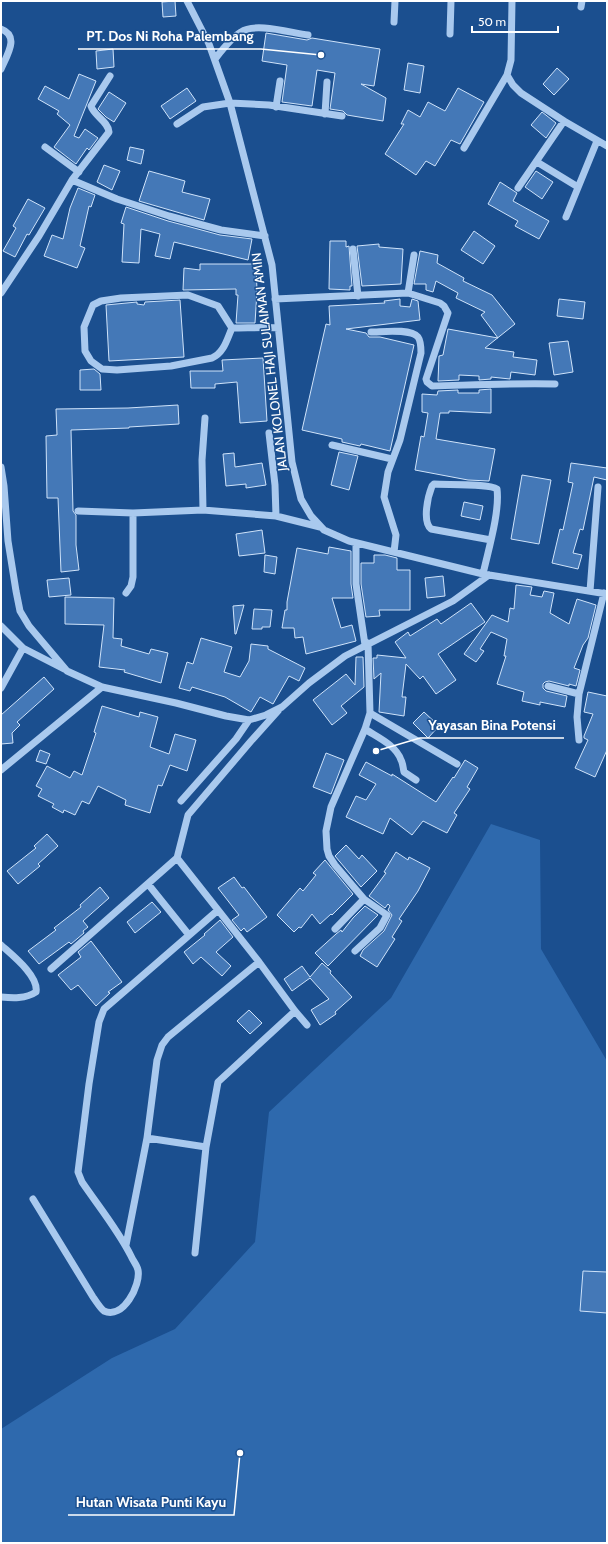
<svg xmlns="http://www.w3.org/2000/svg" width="608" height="1544" font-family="Cabin,sans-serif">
<rect width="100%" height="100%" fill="#1b4f8f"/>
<path fill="#2e69ad" d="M491 824 540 840 541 949 607 1061V1543H1V1429L112 1358 175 1329 255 1242 269 1112 391 998Z"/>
<path fill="#4478b7" stroke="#cfe3fa" d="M175 1 176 16 163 17 162 2Z
M266 33 307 40 312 38 380 49 374 86 361 84 386 98 383 121 347 115 343 111 330 109 335 73 317 70 312 106 282 102 287 65 262 61Z
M113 49 114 67 97 69 96 51Z
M408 63 424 66 420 93 404 90Z
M557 68 569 79 554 95 543 84Z
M79 74 96 81 74 136 79 138 85 129 98 138 89 150 87 148 76 164 54 147 70 125 57 114 59 111 38 99 45 86 69 99Z
M187 88 196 101 170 119 161 106Z
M458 88 484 102 460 144 451 140 435 166 426 161 416 175 385 154 404 124H401L408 110 420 117 428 102 445 111Z
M109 92 126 103 114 122 106 117 98 109Z
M542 112 556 123 546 138 531 125Z
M130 147 144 150 141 164 127 160Z
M104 165 120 171 112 190 97 182Z
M149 171 185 181 182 192 210 199 204 220 139 201Z
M536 171 553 182 542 199 525 187Z
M500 182 517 193 513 201 549 221 539 239 515 226 518 221 488 204Z
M78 188 95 195 91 207 89 206 80 246 85 248 77 268 44 256 52 235 63 239 70 208Z
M28 199 45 208 29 235 27 234 15 257 3 251 16 228 13 226Z
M126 207 168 221 220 235 252 239 248 260 174 242 170 259 155 256 160 234 141 229 139 263 122 262 124 224 121 223Z
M474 231 495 246 483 264 461 250Z
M330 241H346V247L349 246 352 286H350V290L329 289Z
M379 244V247L403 249 401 284 362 286 357 246Z
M420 251 438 255 437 263 464 278 463 281 492 295 515 324 485 348 514 352 513 357 537 360 535 375 511 372 510 379 491 377V379L479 380V376L459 375V380L438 381 439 356 443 355 448 329 498 338 481 315 485 312 456 298 458 293 436 281 433 292 426 290V284H414Z
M200 264H256L257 291 255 323H236L238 295H236V289L183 290 184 268 200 270Z
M400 299V306L410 307 412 299 418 301 420 320 346 329 366 333 369 337H380L414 345 390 451 361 444 360 446 342 442V439L302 430 326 324 330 325 329 306 385 303 384 301Z
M559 299 585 302 583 319 557 316Z
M180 300 184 357 109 361 106 305 137 302V304L144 305 145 302Z
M568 341 573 372 554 375 549 343Z
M263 358 267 421 240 423 237 382 215 384V388H191L190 371H223L222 360Z
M94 369 100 374 101 390H80V370Z
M491 389V413L449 411V413H440L436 439 495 449 489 481 468 480 415 470 421 436 424 437 428 413 422 412V394L437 395 438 391 458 390V393H479V390Z
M178 405 179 424 129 427V428L71 430 73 511 76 515V545L79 570 61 572 58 498H47L46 436 57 435 56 409 128 408Z
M339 452 358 456 349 490 331 485Z
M234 453 235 467 262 463 266 485 246 488V484L226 486 223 454Z
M571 463 607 468V480L594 477 583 530 580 529 573 553 582 555 578 569 552 563 560 529 563 530 573 483 568 482Z
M522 475 551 480 539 544 511 539Z
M464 502 483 506 480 520 461 516Z
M262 530 265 553 239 556 236 534Z
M329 547 351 551V584L353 598H332L341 628 352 625 356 641 306 654 303 637 295 638 294 628H282L285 610H287V602L297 548 328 554Z
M265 555 277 557 275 574 264 572Z
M374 555H385L397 558V570H410V610H379L380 616 366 617 361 584V563H374Z
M443 576 445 596 427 598 425 578Z
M69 578 71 595 49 597 47 580Z
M516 585 532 587 530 595 542 597 544 591 554 593 550 613 569 624 577 599 596 605 588 638 583 645 574 668 580 670 576 686 569 684V686L549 681 545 682 543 684V688L546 691 567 696 565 707 540 702V705L522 701 524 692 497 684 506 656H504L507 639 491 632 480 649 484 651 476 662 464 654 492 615 508 622 510 608 514 609Z
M65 597 114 598 113 638 122 639 121 646 149 654 151 649 168 653 161 683 124 672 125 670 99 667 104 625 65 624Z
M471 603 485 622 438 654 456 680 436 694 423 676 420 679 406 664 402 697H406L404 716 379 712 381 673 374 679 373 658H377V655L406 658 395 642 408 632 410 636 437 619 441 624Z
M244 605 236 634H235L233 606Z
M254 609 272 610 270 627H262V629H252Z
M201 638 232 647 224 672 240 677 249 661 251 644 268 646V649L305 668 299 681 289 676 273 704 260 697 251 712 225 697 192 687 190 691 179 688 187 662 193 664Z
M356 657H363L364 687 341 706 347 713 332 725 313 700 346 674 355 685Z
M44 677 54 689 17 722 20 725 12 733 13 743 1 744V715Z
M588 692 607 696V750L595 777 575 768 588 740 584 738V736L593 714 584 712Z
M102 706 139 717 140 712 158 717 150 747 169 754 175 734 196 740 187 771 170 765 162 786 158 785 150 813 125 805 126 800 98 786 89 804 82 801 75 815 64 810 63 813 52 807 54 804 38 796 42 789 36 786 47 766 70 778 74 771 82 775 96 733 94 732Z
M424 712 439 726 428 738 413 723Z
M40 750 50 754 46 764 36 761Z
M326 753 344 760 331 794 313 787Z
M465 760 478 768 467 787 470 789 454 813 457 815 447 833 423 821 412 835 390 818 383 834 346 817 356 796 366 800 376 784 359 775 366 762 392 776V774L436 802 453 777 454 778Z
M47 834 58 846 38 864 40 866 18 884 7 871 36 848 34 846Z
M346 845 359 859 362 855 377 871 361 887 335 856Z
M396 852 408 860 409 857 430 868 418 891 399 919 402 921 392 937 395 939 377 967 360 956 363 950 384 931 392 915 388 910 390 906 388 904 385 908 369 896 386 873 384 872Z
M325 860 353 894 332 915 331 914 320 924 312 914 301 928 299 927 294 932 277 915 300 888 303 891 316 875 313 873Z
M234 877 242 888 244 887 267 917 247 932 244 928 241 931 232 920 239 915 218 888Z
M100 887 109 898 83 921 88 927 83 931 84 933 71 944 69 942 39 964 28 951 56 930 54 928 81 907 80 905Z
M152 902 161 912 135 933 127 922Z
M365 906 378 915 328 966 315 953 336 934 341 930 342 932 353 918Z
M220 920 233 937 216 952 231 966 222 976 201 957 193 964 184 952 205 935 204 934Z
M91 941 122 982 108 992 110 993 96 1006 78 985 71 990 58 975 81 957 78 952Z
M322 963 331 971 330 973 352 997 335 1012 336 1014 320 1025 311 1010 329 999 310 978 292 991 284 979 302 966 310 977Z
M249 1010 262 1023 250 1034 237 1021Z
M583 1271 607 1272V1313L580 1311Z"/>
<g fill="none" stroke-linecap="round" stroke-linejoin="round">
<path stroke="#a9c9ee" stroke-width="7" d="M187 1 209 44 230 103 272 265 292 462 301 499 311 516 324 530 349 541 483 574 607 594
M512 1 511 60 507 75 513 85 521 93 564 121 607 146
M581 7 582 1
M394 22 395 1
M1 29C20 36 7 55 1 69
M450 34 451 1
M215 59C222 50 231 38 241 32 255 22 291 33 308 35
M276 107 280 81
M325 114 327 82
M177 124 203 107 230 103 269 105 342 116
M45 147 79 172
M464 148 507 75
M537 162 578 187
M72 180 117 199 169 216 221 230 265 236
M518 188 564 121
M566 217 597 141
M353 249 358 296
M1 293 39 236 72 180 109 132C108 121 94 116 91 106L110 76
M408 293 414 255
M275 299 408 293 440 303 444 306 448 313 426 379 427 382 432 386C473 385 514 383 555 384
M232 328 218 306 188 295 121 298 101 301 93 305 84 327 85 351 91 361 102 369 117 370 171 366 212 358C224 353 227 339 232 328 248 328 263 327 278 328
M371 332C382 332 410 328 418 337 421 341 421 348 421 353L400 440 388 472 384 497 396 535 394 552
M269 433 275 485 276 516
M332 445 392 459
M1 467 4 486 8 541 16 591 20 611 29 626 67 671 102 687 176 703 226 716 249 720 266 715 282 707 309 683 345 656 453 601 489 575
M203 510 202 460 205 418
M78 511 133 513 203 510 276 516 320 527
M356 543V584L365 645
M483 574C488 551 500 512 497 489 489 483 446 485 434 484L432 486C428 496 422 521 431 529L491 540
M590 591 598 487
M126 593 131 586 133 577V513
M1 626 23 648 64 669
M548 686 579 694
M1 688 23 648
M278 711 251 741 188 815 177 858 259 962 295 1011 307 1025
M370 713 457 764
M365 729C377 737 396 745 401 760 403 763 403 768 404 772L416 780
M579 740 577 717 579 694 604 593
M1 770 102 687
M181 801 236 739 249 720
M148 884 189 935
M335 929 364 899
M1 945C12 955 39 976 36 992 26 999 12 998 1 997
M355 951 380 928 387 915 364 899 352 885 335 865 329 856 327 849 326 831 331 807 365 729 370 713 368 643
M51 969 177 858
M147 1138 206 1147
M33 1199 93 1297C96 1301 100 1308 104 1311 123 1320 141 1285 138 1270 137 1265 133 1261 131 1256 118 1230 99 1207 82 1182L78 1172 89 1084 99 1022 104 1009 217 911
M126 1245 147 1138 157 1060 162 1045 168 1037 259 962
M195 1253 206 1147 218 1082 295 1011"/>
</g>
<g text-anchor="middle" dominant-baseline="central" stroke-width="3" stroke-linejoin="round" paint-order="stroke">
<g font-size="13" fill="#fff" stroke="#1b4f8f">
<text transform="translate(269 362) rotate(-97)">JALAN KOLONEL HAJI SULAIMAN AMIN</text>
</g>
</g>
<path fill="none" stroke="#fff" stroke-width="1.5" d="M321 55L261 49H78M376 751L420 738H564M240 1453L234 1515H68"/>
<g fill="#fff" stroke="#1b4f8f" stroke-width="1.5">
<circle cx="321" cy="55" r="4"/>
<circle cx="376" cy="751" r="4"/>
<circle cx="240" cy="1453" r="4"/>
</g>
<g font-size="14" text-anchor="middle" font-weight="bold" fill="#fff" stroke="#1b4f8f" stroke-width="3" stroke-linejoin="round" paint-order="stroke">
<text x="170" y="41">PT. Dos Ni Roha Palembang</text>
<text x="492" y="730">Yayasan Bina Potensi</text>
<text x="151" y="1507">Hutan Wisata Punti Kayu</text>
</g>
<rect width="608" height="1544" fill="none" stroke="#ffffff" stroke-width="4"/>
<path d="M472 26v6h86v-6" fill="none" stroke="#ffffff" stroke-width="2"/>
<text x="478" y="26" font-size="12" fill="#ffffff" stroke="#1b4f8f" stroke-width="3" paint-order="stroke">50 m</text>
</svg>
